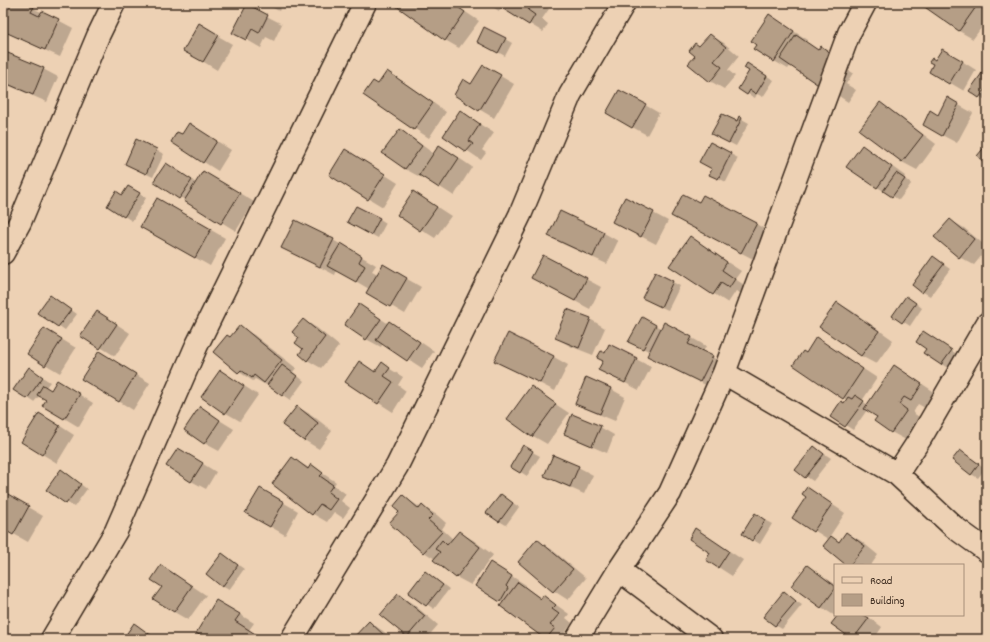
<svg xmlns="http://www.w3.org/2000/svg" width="990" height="642" font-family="Dekko,sans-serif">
<rect width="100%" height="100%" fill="#edd1b4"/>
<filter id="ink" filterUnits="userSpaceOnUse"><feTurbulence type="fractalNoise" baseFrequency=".025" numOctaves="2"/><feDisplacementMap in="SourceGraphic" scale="8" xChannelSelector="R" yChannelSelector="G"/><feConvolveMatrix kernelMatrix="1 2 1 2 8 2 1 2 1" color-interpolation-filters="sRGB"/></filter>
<g filter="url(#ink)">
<path fill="#0003" d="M8 3H22L58 20 73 28 60 57 3 31V14Z
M263 3H283L279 11Z
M393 3H452L479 21 459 48 445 40Z
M486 3H539L549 9 542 19 548 24 543 32 502 7 499 11Z
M921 3H978L987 10V20L973 39 959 31Z
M247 6 282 24 274 41 266 37 261 48 233 32Z
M769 16 808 40 806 42 853 73 846 84 856 90 848 102 791 65 788 69 774 61Z
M199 25 232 44 217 70 184 50Z
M710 35 724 43 739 56 728 70 735 76 724 89 710 81 696 56 700 47Z
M505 39 512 43 505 56 485 45Z
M3 52 43 69 58 77 47 102 3 83Z
M957 58 976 70 964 91 930 71 936 61Z
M747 65 774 80 763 97 757 94 755 98 739 89 750 71Z
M483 66 514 84 494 118 455 95 472 85Z
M387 73 402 81 446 112 429 138 415 129 365 95 379 85Z
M987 76V101L971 91Z
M948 99 973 113 957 143 938 133Z
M880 103 894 112 936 144 917 170 902 162 860 129Z
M645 105 659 113 647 135 621 121Z
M460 112 494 133 482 150 486 153 481 160 444 135Z
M740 118 749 123 736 146 720 138 737 123Z
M400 131 414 139 434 154H453L472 167 454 196 421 175 420 177 405 169 384 153Z
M203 132 231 150 218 171 172 142 182 136Z
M137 141 164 154 153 177 134 168Z
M710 143 738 158 726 182 718 178 713 169Z
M862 146 876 155 905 176 904 178 911 184 899 200 877 187Z
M360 159 398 183 383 207 330 175Z
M180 172 196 183 218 180 254 202 236 231 155 182Z
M128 187 146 198 132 221 108 206 123 196Z
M414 192 451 216 435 238 398 215Z
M157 199 225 238 210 266 141 227Z
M700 203 756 224 770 232 755 260 686 224Z
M653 213 668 221 656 244 613 222Z
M380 219 386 223 378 238 355 226Z
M950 220 964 228 987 247V249L974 265 959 257Z
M604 233 618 241 607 264 563 244 549 236Z
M690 238 741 271 735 279 749 288 744 295 736 291 728 303 671 266Z
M333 240 376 265 372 271 378 274 383 265 421 287 405 314 367 292 369 289 337 270 335 275 283 248Z
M543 256 601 287 590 309 546 286Z
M940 262 950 269 930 296 923 292Z
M656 273 680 286 668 310 650 302Z
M57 300 77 314 65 330 39 312Z
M913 301 922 308 910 326 893 315Z
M838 303 852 311 893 340 876 364 861 356 821 326Z
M359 305 389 324 390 322 404 331 434 351 422 368 383 343 381 347 366 339Z
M642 318 662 329 664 324 692 338 706 346 703 352 726 365 714 389 662 364 648 355 650 352 637 345Z
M590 319 605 328 593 355 570 346 556 338Z
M303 320 317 328 339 346 321 368 307 360 301 338Z
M112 321 130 333 115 356 82 336Z
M240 327 254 335 296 368 293 372 304 381 290 400 267 384 266 385 255 379 253 381 239 372 214 352 231 338Z
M924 332 958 355 949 369 925 353 928 349Z
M58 337 76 348 60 373 28 354Z
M830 347 877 378 862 401 868 405 895 366 936 393 925 408 918 404 913 413 921 418 906 440 891 432 878 417 867 410 853 430 831 416 847 400 794 365 806 354Z
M554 357 568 365 555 391 495 361Z
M636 359 651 367 639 390 600 370 604 361Z
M113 361 150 383 133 410 83 379Z
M359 363 376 373 382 364 403 377 398 385 406 391 393 412 346 382Z
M221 371 258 395 240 421 226 413Z
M36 373 50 382 46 387 52 391 72 390 93 403 79 427 44 406 47 400 40 395 34 402 14 389Z
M531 388 569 413 547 444 533 436Z
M611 389 625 397 615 421 591 411 576 403Z
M297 407 312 415 332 431 319 449 304 440Z
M200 408 234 429 219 451 204 443Z
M54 422 74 435 57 463 22 442Z
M600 427 614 435 607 453 579 441 565 433Z
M523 447 540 456 527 476 511 466Z
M814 447 831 458 813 481 796 470Z
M960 451 985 469 978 478 971 474Z
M192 457 216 472 206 489 191 481Z
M292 458 309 468 311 466 336 482 334 485 346 494 341 501 350 508 343 518 334 512 327 522 313 514 273 484Z
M578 467 593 475 584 494 559 483 545 475Z
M68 475 87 489 74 507 47 490Z
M260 489 298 511 285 535 247 513Z
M7 495 43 516 28 542 3 528V501Z
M501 495 519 507 506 525 499 521Z
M403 496 421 508 422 506 437 515 446 523 442 529 453 539 459 532 473 540 493 555 471 585 456 577 435 559 424 552 391 523 400 512Z
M821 497 845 513 828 539 793 517Z
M755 515 772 524 760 544 743 534Z
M696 529 743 560 732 576 718 567 712 553Z
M847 533 861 541 878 555 871 565H848L832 538 840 542Z
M537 541 551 549 586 578 568 600 554 591 519 562Z
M223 554 244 569 229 590 222 586Z
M162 566 206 595 188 620 174 612 163 587Z
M807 566 835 584V616L821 607Z
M505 572 526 585 525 587 542 599 544 596 569 614 566 618 572 623 564 634 568 637 567 639H546L501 605 503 603 476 585Z
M432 576 449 589 434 609 410 593Z
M784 593 802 605 782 629 775 625Z
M399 595 413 604 438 625 426 639H412L407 636Z
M231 609 254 623 249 630 263 639H208Z
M839 615H866L882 627 874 639H854L833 624Z
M369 622 383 631 392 639H354Z"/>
<path fill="#b59e86" stroke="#3b2a1e" d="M7 3H24L34 7 31 12 39 16 42 11 59 19 45 50 3 31V12Z
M392 3H452L465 12 445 41Z
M499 3H533L528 10 535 15 529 25 497 5Z
M919 3H977L978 4 959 31Z
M247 4 268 15 259 33 252 29 246 40 232 33Z
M769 14 794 31 774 62 753 49 756 45 751 41Z
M199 23 219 35 203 62 183 51Z
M484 27 506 38 498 53 477 42Z
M710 34 726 47 714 61 722 67 710 82 688 64 695 56 689 51 695 43 699 46Z
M796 35 818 50 821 46 831 53 833 95 780 59Z
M942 49 963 61 949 84 929 72 933 64 929 62 932 58 935 60Z
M3 51 44 68 33 95 3 82Z
M747 63 767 76 756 94 750 90 747 95 738 89 749 71 744 68Z
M483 65 501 75 479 111 454 95 463 79 471 84Z
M387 71 433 103 414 130 363 95 373 81 378 84Z
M982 73 987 76V87L979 98 969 91Z
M619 90 646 104 632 128 606 113Z
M947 97 959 104 942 136 923 125 930 110 938 115Z
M880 102 923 135 902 162 859 130Z
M460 110 480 124 469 141 473 144 466 152 443 136Z
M722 114 737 121 739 116 742 118 729 143 711 134Z
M189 123 217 141 203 163 171 142 177 132 182 134Z
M400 129 422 146 405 169 382 153Z
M136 139 157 149 146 174 125 164Z
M710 142 731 153 718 179 709 175 712 169 699 162Z
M987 144V165L977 156Z
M439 145 459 158 439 188 419 175Z
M862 145 892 167 877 188 846 167Z
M345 149 385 174 368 200 329 175Z
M166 163 192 180 179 199 153 182Z
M203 171 240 193 221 224 184 201Z
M896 173 905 179 892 197 883 191Z
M128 186 140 193 124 217 107 206 116 191 122 195Z
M413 191 437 207 420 231 397 215Z
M683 194 699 202 703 195 757 223 741 253 671 216Z
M625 197 654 212 641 237 612 222Z
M157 198 211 229 195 258 140 227Z
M356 206 380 218 371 235 347 222Z
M560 211 604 232 593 257 548 236Z
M950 219 974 239 959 258 934 237Z
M295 220 334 239 320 267 281 248Z
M690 236 727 262 722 270 735 279 729 288 721 283 713 295 669 266Z
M341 243 362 256 359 262 365 266 356 282 327 266Z
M543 255 587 278 575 301 531 278Z
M933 256 944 264 922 293 912 285Z
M383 264 407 278 390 307 366 293Z
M655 272 673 281 661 307 642 298Z
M50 295 71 310 58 327 37 313Z
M906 296 916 303 902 323 892 316Z
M837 302 879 331 861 356 819 327Z
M359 304 381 319 366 340 344 325Z
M567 309 591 318 579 348 555 338Z
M97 311 117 324 100 349 80 336Z
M642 317 656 325 643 349 628 342Z
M303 319 325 337 307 361 299 354 303 349 295 343 299 338 292 332Z
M389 321 420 342 407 361 376 340Z
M664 322 692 337 688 344 713 356 700 382 647 356Z
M240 325 282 360 264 383 254 375 252 378 241 370 238 373 213 352 227 335 230 337Z
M44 328 62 339 45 366 27 354Z
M923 331 952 350 941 365 923 353 926 349 916 342Z
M508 333 554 356 540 383 494 361Z
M816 337 863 369 843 399 793 365 803 351 806 353Z
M609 344 637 358 625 383 598 370 603 361 597 358 601 351 605 353Z
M99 351 136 374 119 402 81 379Z
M359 361 375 372 382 362 390 368 384 376 393 382 378 404 345 382Z
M282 365 297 376 282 396 267 385Z
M894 365 922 384 911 401 904 397 899 404 907 410 891 433 874 421 877 417 864 409Z
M29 367 43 377 27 399 13 390Z
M220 370 244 386 225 414 201 397Z
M586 377 611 388 600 414 575 404Z
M57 380 80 394 64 419 42 406 46 400 37 395 43 385 51 390Z
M531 386 556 404 532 437 507 419Z
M987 387V396L983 393Z
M855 395 864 401 845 427 830 417 841 401 844 403 848 397 852 399Z
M200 406 220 420 204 444 184 430Z
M297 406 318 423 304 441 282 425Z
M39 413 60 426 42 455 21 442Z
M572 414 601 426 592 446 564 434Z
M523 445 533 451 520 473 510 467Z
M814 446 824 454 805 478 795 470Z
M178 448 203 463 191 482 166 466Z
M960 450 979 464 971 475 952 460Z
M553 455 579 466 570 487 544 476Z
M292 457 308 469 311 464 323 473 320 476 333 485 328 492 337 499 329 510 320 504 312 515 272 484Z
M61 469 81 484 66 504 46 490Z
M807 487 832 504 813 532 792 518 806 497 802 494Z
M260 488 284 502 270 527 245 513Z
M6 493 29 506 13 535 3 529V499Z
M501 494 513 503 499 522 486 513Z
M403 495 419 509 422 505 433 515 428 520 442 532 423 553 389 523 399 512 393 507Z
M755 513 765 520 752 541 742 534Z
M695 528 729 551 718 568 706 560 710 553 689 539Z
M459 531 480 547 456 578 433 560 440 552 435 549 442 540 447 545Z
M846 532 865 546 850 565H846L823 546 831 536 839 542Z
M537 539 573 569 553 592 518 562Z
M222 553 238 565 222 587 206 574Z
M490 562 512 576 506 586 508 588 500 602 475 586Z
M161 565 192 586 174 612 153 599 162 587 151 580Z
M807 565 835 586V589L821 608 791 586Z
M425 571 443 585 426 606 408 593Z
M518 582 541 599 543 595 556 605 552 609 559 614 550 625 555 628 546 639H545L500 606Z
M784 591 796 601 775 626 763 617Z
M398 594 425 616 407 637 380 615Z
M216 600 240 614 235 621 263 639H206L196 633Z
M838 615H864L869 618 853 639H852L831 624Z
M369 621 388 639H352Z
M134 623 156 639H123Z"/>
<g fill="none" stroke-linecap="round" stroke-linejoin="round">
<g stroke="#3b2a1e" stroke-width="25">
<path id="minor" d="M3 253 20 222 98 36 114 3
M724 373 897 474 954 527 987 551
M897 474 920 439 987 324
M619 570 711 639
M52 639 116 531 196 347 365 3
M292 639 397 466 520 215 570 95 624 3
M577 639 619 570 670 493 724 373 849 33 865 3"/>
</g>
<use href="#minor" stroke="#edd1b4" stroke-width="22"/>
</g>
</g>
<rect width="990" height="642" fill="none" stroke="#edd1b4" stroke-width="16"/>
<rect x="8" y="8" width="974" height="626" fill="none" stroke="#3b2a1e" stroke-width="1.5" filter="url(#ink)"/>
<rect x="834" y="564" width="130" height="52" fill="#edd1b4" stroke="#a68e78"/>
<rect x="842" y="577" width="20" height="6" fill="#edd1b4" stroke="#a68e78"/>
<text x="870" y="584" font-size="12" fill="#3b2a1e">Road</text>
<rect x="842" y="594" width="20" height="12" fill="#b59e86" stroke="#a68e78"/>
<text x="870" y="604" font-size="12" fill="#3b2a1e">Building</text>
</svg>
